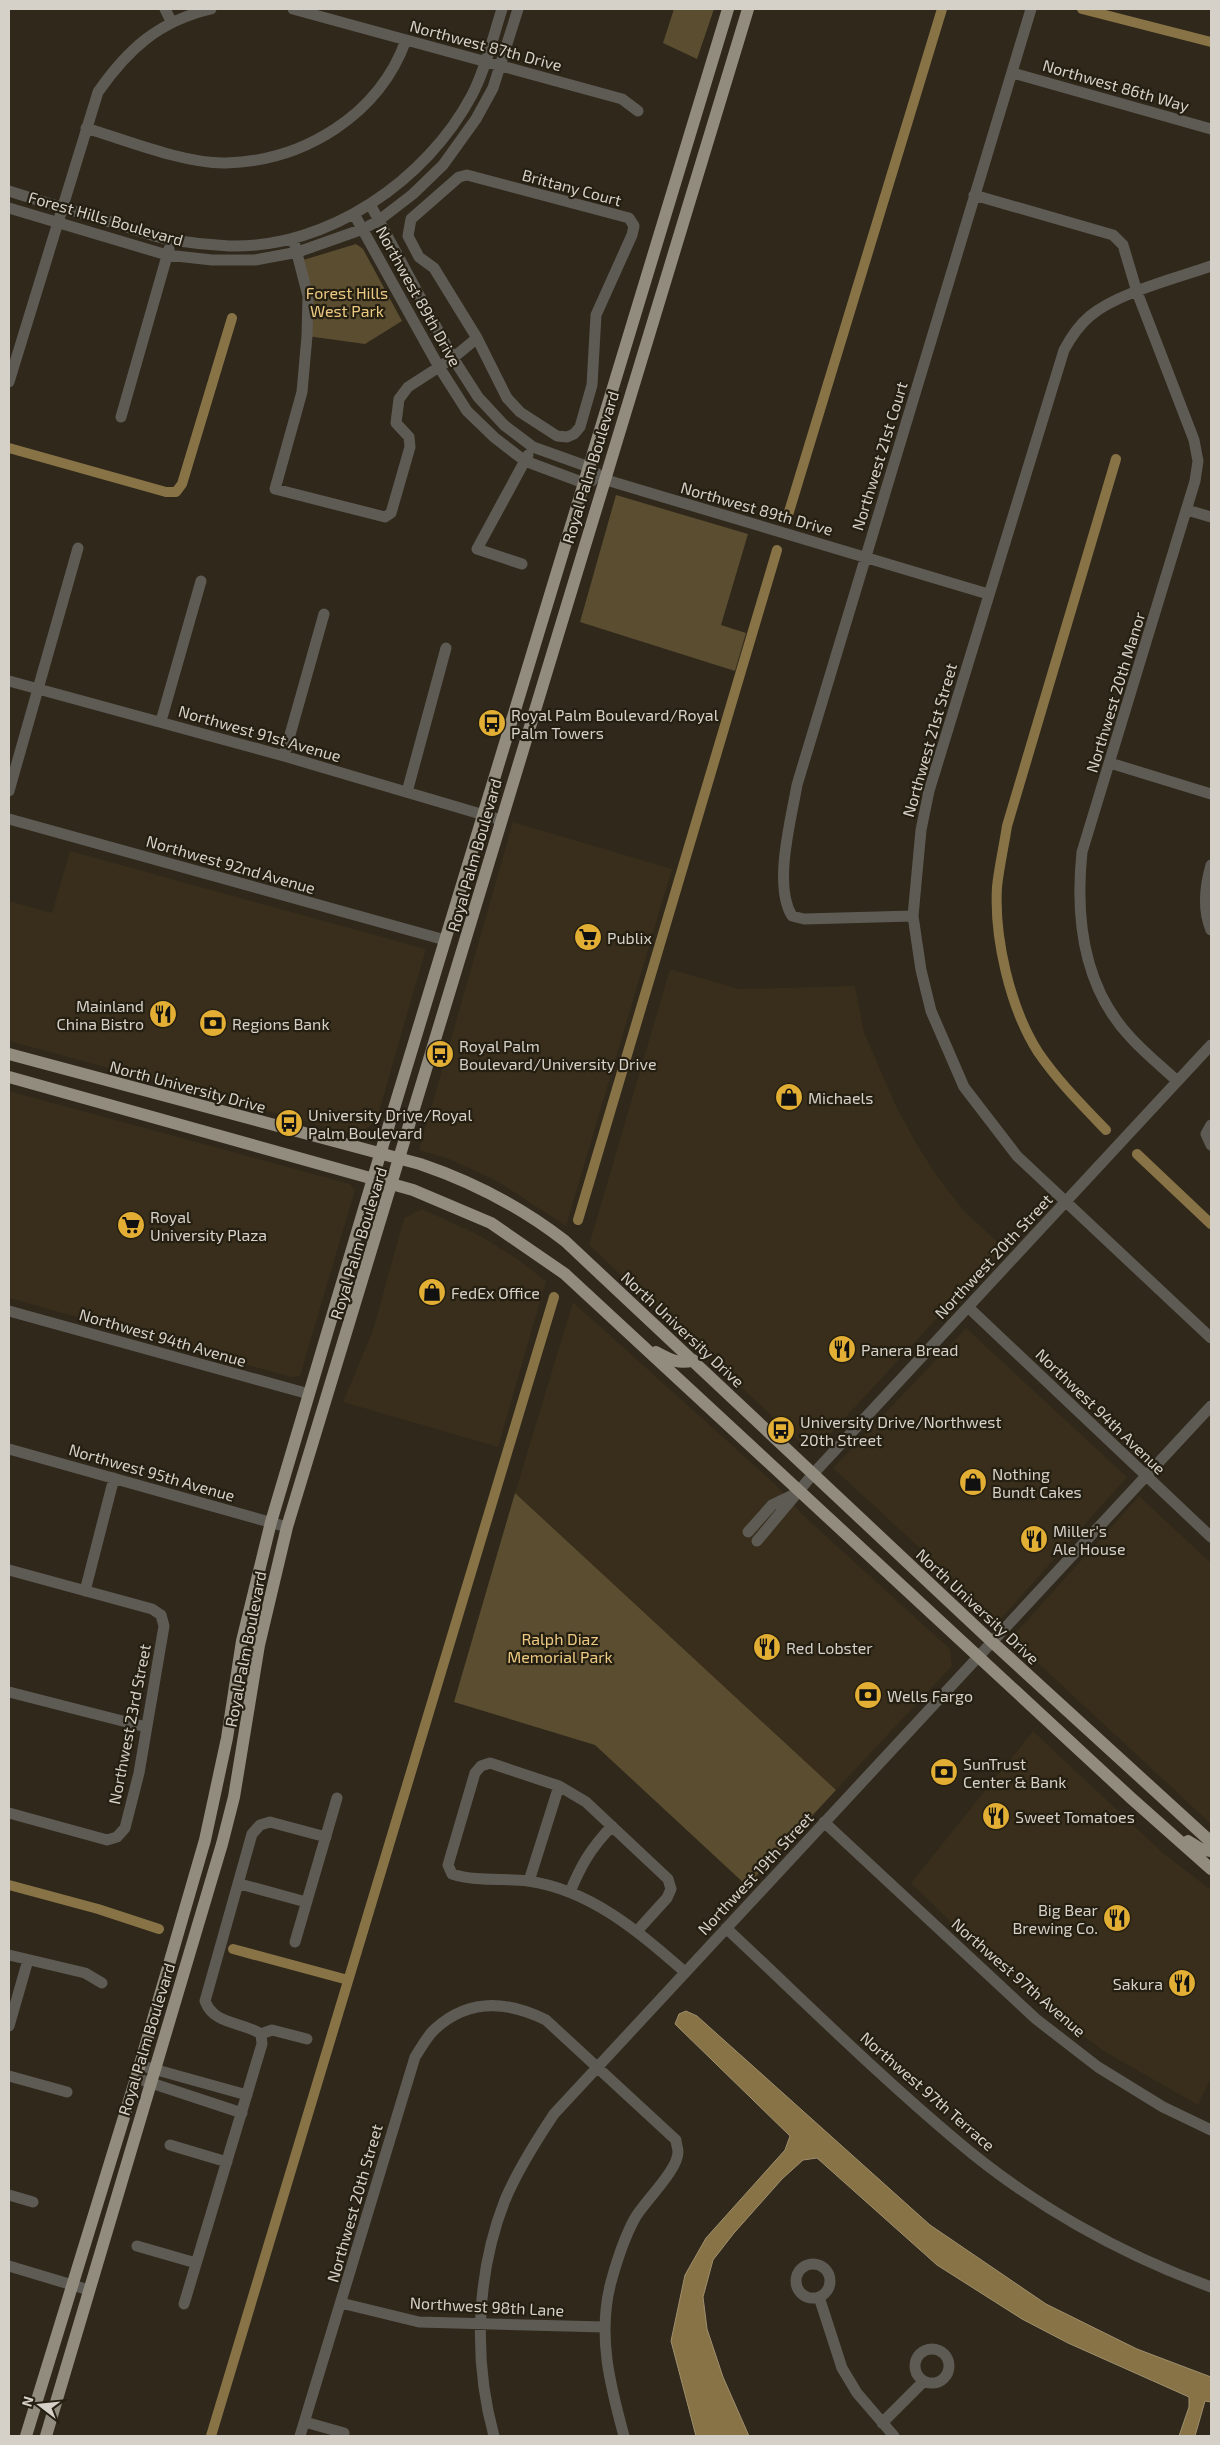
<svg xmlns="http://www.w3.org/2000/svg" width="1220" height="2445" font-family="'Exo 2',sans-serif">
<rect width="100%" height="100%" fill="#2f281b"/>
<path fill="#382e1b" d="M513 822 672 869 566 1226 497 1181 449 1159 419 1150Z
M70 851 426 949 376 1122 355 1135 9 1041V901L52 913Z
M670 969 739 989 855 986 864 1032 896 1106 916 1143 939 1179 965 1212 1003 1247 819 1446 802 1444 589 1245Z
M9 1091 350 1184 355 1190 300 1376 291 1377 9 1298Z
M422 1209 477 1234 516 1258 546 1281 498 1447 343 1402 373 1330 404 1218Z
M573 1302 775 1484 803 1515 950 1649 952 1666 836 1790 515 1493Z
M966 1328 1127 1477 999 1621 833 1468Z
M1139 1496 1211 1563V1824L1011 1638Z
M1033 1731 1163 1853 1211 1890V2078L1198 2105 1105 2052 1015 1985 911 1883Z"/>
<path fill="#5b4d30" d="M674 9H714L697 59 663 43Z
M356 244 363 249 402 321 365 344 307 336 300 261Z
M616 495 748 534 721 625 746 633 735 671 580 622Z
M515 1493 836 1790 747 1886 595 1745 454 1702Z"/>
<path fill="#887346" stroke="#9f8f6d" d="M686 2011 697 2016 930 2225 1046 2304 1137 2349 1211 2377V2402L1205 2401 1195 2436H1179L1189 2407V2397L1068 2343 1022 2319 937 2265 817 2158 803 2160 782 2179 734 2233 713 2260 703 2297 707 2329 723 2377 749 2436H696L671 2341 685 2275 706 2238 785 2150 790 2136 675 2024 679 2014Z"/>
<g fill="none" stroke-linecap="round" stroke-linejoin="round">
<path stroke="#887346" stroke-width="10" d="M1082 9 1211 42
M9 448 166 492H176L182 484 232 318
M788 515 942 9
M1106 1130C1082 1105 1057 1080 1038 1052 1010 1008 994 938 997 887 999 867 1004 846 1007 826L1116 459
M1137 1154 1211 1224
M578 1220 777 550
M9 1885 98 1909 159 1929
M233 1949 348 1980
M211 2436 554 1297"/>
<path stroke="#5e5b55" stroke-width="11" d="M165 9 171 21
M293 9 622 99 638 111
M1013 73 1211 129
M86 128C125 140 185 164 226 163 304 161 379 115 406 40
M9 191C46 203 84 214 121 225 138 230 155 238 172 240 191 243 210 245 229 246 328 249 427 180 472 95 486 68 493 37 502 9
M974 195 1113 235 1123 245 1137 292 1194 440 1198 461 1195 481 1082 852C1075 919 1083 988 1132 1039 1146 1054 1162 1067 1177 1081
M370 204 453 358 478 397 504 425 533 447 589 467 603 479 988 594
M9 208 167 255 212 260H255L298 252 363 229 378 221 413 194 443 165 476 119 493 88 518 9
M354 214 439 367 467 411 495 438 525 461 584 483 592 481
M293 238 308 296 307 336 302 392 275 489 385 517 391 513 410 447 409 437 396 423 399 399 408 387 453 358 477 338 507 398 520 412 557 436 567 437 574 434 580 427 592 385 596 315 632 235 634 226 629 218 467 175 459 177 411 219 408 236 419 257 434 268 477 338
M1211 266C1177 278 1117 293 1090 316 1078 326 1071 337 1064 350L929 791 921 830 913 916 921 970 931 1011 964 1087 1017 1156 1211 1338
M9 382 98 92C128 49 159 21 211 9
M121 417 169 249
M1187 510 1211 517
M522 564 477 549 528 455
M9 681 284 756 501 820
M161 721 201 581
M284 756 324 614
M1110 763 1211 794
M9 791 78 548
M407 792 446 648
M9 819 445 940
M1211 865C1205 886 1202 909 1211 930
M913 916 804 919 792 916C773 885 791 820 797 785L1031 9
M1211 1125 1206 1134 1211 1145
M968 1307 1211 1537
M9 1311 309 1394
M9 1449 287 1527
M748 1532 772 1505 795 1494
M757 1541 813 1474 1211 1045
M9 1570 152 1609 161 1615 164 1626 139 1773 125 1828 117 1837 107 1840 9 1813
M85 1591 114 1478
M9 1692 146 1727
M824 1822 1036 2019 1098 2067 1163 2107 1211 2130
M529 1881 559 1786
M240 1884 306 1902
M570 1892C581 1865 591 1848 612 1826
M726 1928C802 1999 877 2074 957 2141 1031 2204 1120 2254 1211 2287
M637 1931 667 1898 671 1889 668 1879 586 1802 559 1786 490 1763 481 1766 475 1773 448 1865 452 1874C477 1882 503 1878 528 1881 591 1890 639 1932 685 1972
M295 1942 337 1798
M9 1955 85 1973 102 1983
M9 2026 28 1960
M307 2039 272 2030 261 2034C241 2021 214 2025 205 2001L252 1834 260 1825 270 1822 326 1837
M139 2065 247 2095
M9 2076 67 2092
M136 2078 242 2113
M170 2145 227 2162
M9 2195 33 2202
M137 2246 196 2263
M796 2281a17 17 0 1 1 34 0a17 17 0 1 1-34 0Z
M9 2266 89 2290
M819 2297 842 2368 857 2393 894 2436
M341 2303 419 2322 604 2327
M184 2304 262 2044 261 2034
M915 2366a17 17 0 1 1 34 0a17 17 0 1 1-34 0Z
M305 2422 344 2433
M882 2423 924 2381
M300 2436 415 2057C421 2048 427 2036 435 2029 469 1998 508 2001 546 2020L676 2140C676 2144 678 2148 678 2152 678 2170 645 2201 635 2218 624 2238 617 2260 611 2282 597 2335 610 2385 624 2436
M494 2436C473 2360 476 2274 505 2200 518 2169 536 2141 554 2114L1211 1406"/>
<path stroke="#928c7f" stroke-width="12" d="M9 1054 420 1164C473 1182 520 1206 565 1241L991 1641 1211 1842
M9 1077 413 1190 491 1223 565 1274 1131 1798 1211 1869
M656 1352C669 1359 679 1365 693 1360
M1188 1841 1201 1849 1211 1851
M26 2436 136 2078 205 1840 227 1738 242 1641 271 1522 385 1138 728 9
M46 2436 222 1844 234 1797 259 1645 287 1527 748 9"/>
</g>
<defs>
<g id="bus-disc" transform="scale(1.4375)"><circle r="9.5" fill="#e2af34" stroke="#251f12"/><path d="M-5-6H5V4H4V6H2V4H-2V6H-4V4H-5ZM-3.5-4V0h7V-4ZM-3.5 1.2v1.5H-2V1.2ZM2 1.2v1.5H3.5V1.2Z" fill="#111"/></g>
<g id="supermarket-disc" transform="scale(1.4375)"><circle r="9.5" fill="#e2af34" stroke="#251f12"/><path d="M-6-5.5h2.5l.6 2H6L4.5 2H-2.5L-4.4-4H-6ZM-1.5 3.2a1.3 1.3 0 1 0 .1 0ZM3 3.2a1.3 1.3 0 1 0 .1 0Z" fill="#111"/></g>
<g id="restaurant-disc" transform="scale(1.4375)"><circle r="9.5" fill="#e2af34" stroke="#251f12"/><path d="M-5-6h1v4h1v-4h1v4h1v-4h1v5L-1.5 .5V6h-2V.5L-5-1ZM5-6V6H3V1.5H1.5Q1.5-4 5-6Z" fill="#111"/></g>
<g id="bank-disc" transform="scale(1.4375)"><circle r="9.5" fill="#e2af34" stroke="#251f12"/><path d="M-6-4H6V4H-6ZM0-2.3a2.3 2.3 0 1 0 0 4.6a2.3 2.3 0 1 0 0-4.6Z" fill="#111"/></g>
<g id="shop-disc" transform="scale(1.4375)"><circle r="9.5" fill="#e2af34" stroke="#251f12"/><path d="M-5-2.5h2.3a2.7 3.5 0 0 1 5.4 0H5L5.5 6h-11ZM-1.5-2.5h3a1.5 2.3 0 0 0-3 0Z" fill="#111"/></g>
</defs>
<g fill-rule="evenodd">
<use href="#bus-disc" x="492" y="723"/>
<use href="#supermarket-disc" x="588" y="937"/>
<use href="#restaurant-disc" x="163" y="1014"/>
<use href="#bank-disc" x="213" y="1023"/>
<use href="#bus-disc" x="440" y="1054"/>
<use href="#shop-disc" x="789" y="1097"/>
<use href="#bus-disc" x="289" y="1123"/>
<use href="#supermarket-disc" x="131" y="1225"/>
<use href="#shop-disc" x="432" y="1292"/>
<use href="#restaurant-disc" x="842" y="1349"/>
<use href="#bus-disc" x="781" y="1430"/>
<use href="#shop-disc" x="973" y="1482"/>
<use href="#restaurant-disc" x="1034" y="1539"/>
<use href="#restaurant-disc" x="767" y="1647"/>
<use href="#bank-disc" x="868" y="1695"/>
<use href="#bank-disc" x="944" y="1772"/>
<use href="#restaurant-disc" x="996" y="1816"/>
<use href="#restaurant-disc" x="1117" y="1918"/>
<use href="#restaurant-disc" x="1182" y="1983"/>
</g>
<g text-anchor="middle" dominant-baseline="central" stroke-width="4.5" stroke-linejoin="round" paint-order="stroke">
<g font-size="16" fill="#d5d1c9" stroke="#251f12">
<text transform="translate(486 45) rotate(15)">Northwest 87th Drive</text>
<text transform="translate(1116 85) rotate(16)">Northwest 86th Way</text>
<text transform="translate(572 187) rotate(15)">Brittany Court</text>
<text transform="translate(106 218) rotate(16)">Forest Hills Boulevard</text>
<text transform="translate(419 296) rotate(61)">Northwest 89th Drive</text>
<text transform="translate(879 456) rotate(-73)">Northwest 21st Court</text>
<text transform="translate(590 467) rotate(-73)">Royal Palm Boulevard</text>
<text transform="translate(757 508) rotate(16)">Northwest 89th Drive</text>
<text transform="translate(1115 692) rotate(-73)">Northwest 20th Manor</text>
<text transform="translate(260 733) rotate(16)">Northwest 91st Avenue</text>
<text transform="translate(929 740) rotate(-74)">Northwest 21st Street</text>
<text transform="translate(474 855) rotate(-74)">Royal Palm Boulevard</text>
<text transform="translate(231 864) rotate(16)">Northwest 92nd Avenue</text>
<text transform="translate(188 1086) rotate(15)">North University Drive</text>
<text transform="translate(358 1243) rotate(-73)">Royal Palm Boulevard</text>
<text transform="translate(993 1256) rotate(-47)">Northwest 20th Street</text>
<text transform="translate(683 1329) rotate(43)">North University Drive</text>
<text transform="translate(163 1337) rotate(16)">Northwest 94th Avenue</text>
<text transform="translate(1101 1411) rotate(44)">Northwest 94th Avenue</text>
<text transform="translate(152 1472) rotate(16)">Northwest 95th Avenue</text>
<text transform="translate(978 1606) rotate(43)">North University Drive</text>
<text transform="translate(245 1649) rotate(-79)">Royal Palm Boulevard</text>
<text transform="translate(129 1724) rotate(-79)">Northwest 23rd Street</text>
<text transform="translate(755 1873) rotate(-47)">Northwest 19th Street</text>
<text transform="translate(1019 1977) rotate(41)">Northwest 97th Avenue</text>
<text transform="translate(146 2039) rotate(-73)">Royal Palm Boulevard</text>
<text transform="translate(928 2091) rotate(41)">Northwest 97th Terrace</text>
<text transform="translate(354 2203) rotate(-74)">Northwest 20th Street</text>
<text transform="translate(487 2306) rotate(3)">Northwest 98th Lane</text>
</g>
<g font-size="16" fill="#edca83" stroke="#251f12">
<text x="347" y="292">Forest Hills<tspan x="347" dy="18">West Park</tspan></text>
<text x="560" y="1638">Ralph Diaz<tspan x="560" dy="18">Memorial Park</tspan></text>
</g>
<g font-size="16" fill="#d5d1c9" stroke="#251f12" text-anchor="start">
<text x="511" y="714">Royal Palm Boulevard/Royal<tspan x="511" dy="18">Palm Towers</tspan></text>
<text x="607" y="937">Publix</text>
<text x="144" y="1005" text-anchor="end">Mainland<tspan x="144" dy="18">China Bistro</tspan></text>
<text x="232" y="1023">Regions Bank</text>
<text x="459" y="1045">Royal Palm<tspan x="459" dy="18">Boulevard/University Drive</tspan></text>
<text x="808" y="1097">Michaels</text>
<text x="308" y="1114">University Drive/Royal<tspan x="308" dy="18">Palm Boulevard</tspan></text>
<text x="150" y="1216">Royal<tspan x="150" dy="18">University Plaza</tspan></text>
<text x="451" y="1292">FedEx Office</text>
<text x="861" y="1349">Panera Bread</text>
<text x="800" y="1421">University Drive/Northwest<tspan x="800" dy="18">20th Street</tspan></text>
<text x="992" y="1473">Nothing<tspan x="992" dy="18">Bundt Cakes</tspan></text>
<text x="1053" y="1530">Miller's<tspan x="1053" dy="18">Ale House</tspan></text>
<text x="786" y="1647">Red Lobster</text>
<text x="887" y="1695">Wells Fargo</text>
<text x="963" y="1763">SunTrust<tspan x="963" dy="18">Center &amp; Bank</tspan></text>
<text x="1015" y="1816">Sweet Tomatoes</text>
<text x="1098" y="1909" text-anchor="end">Big Bear<tspan x="1098" dy="18">Brewing Co.</tspan></text>
<text x="1163" y="1983" text-anchor="end">Sakura</text>
</g>
</g>
<rect width="1220" height="2445" fill="none" stroke="#d5d1c9" stroke-width="20"/>
<g transform="translate(40 2405) rotate(286)" stroke="#251f12" stroke-width="4" paint-order="stroke">
<path d="M0-4L9 19L0 12L-9 19Z" fill="#d5d1c9"/>
<text y="-8" font-size="14" font-weight="bold" text-anchor="middle" fill="#d5d1c9">N</text>
</g>
</svg>
